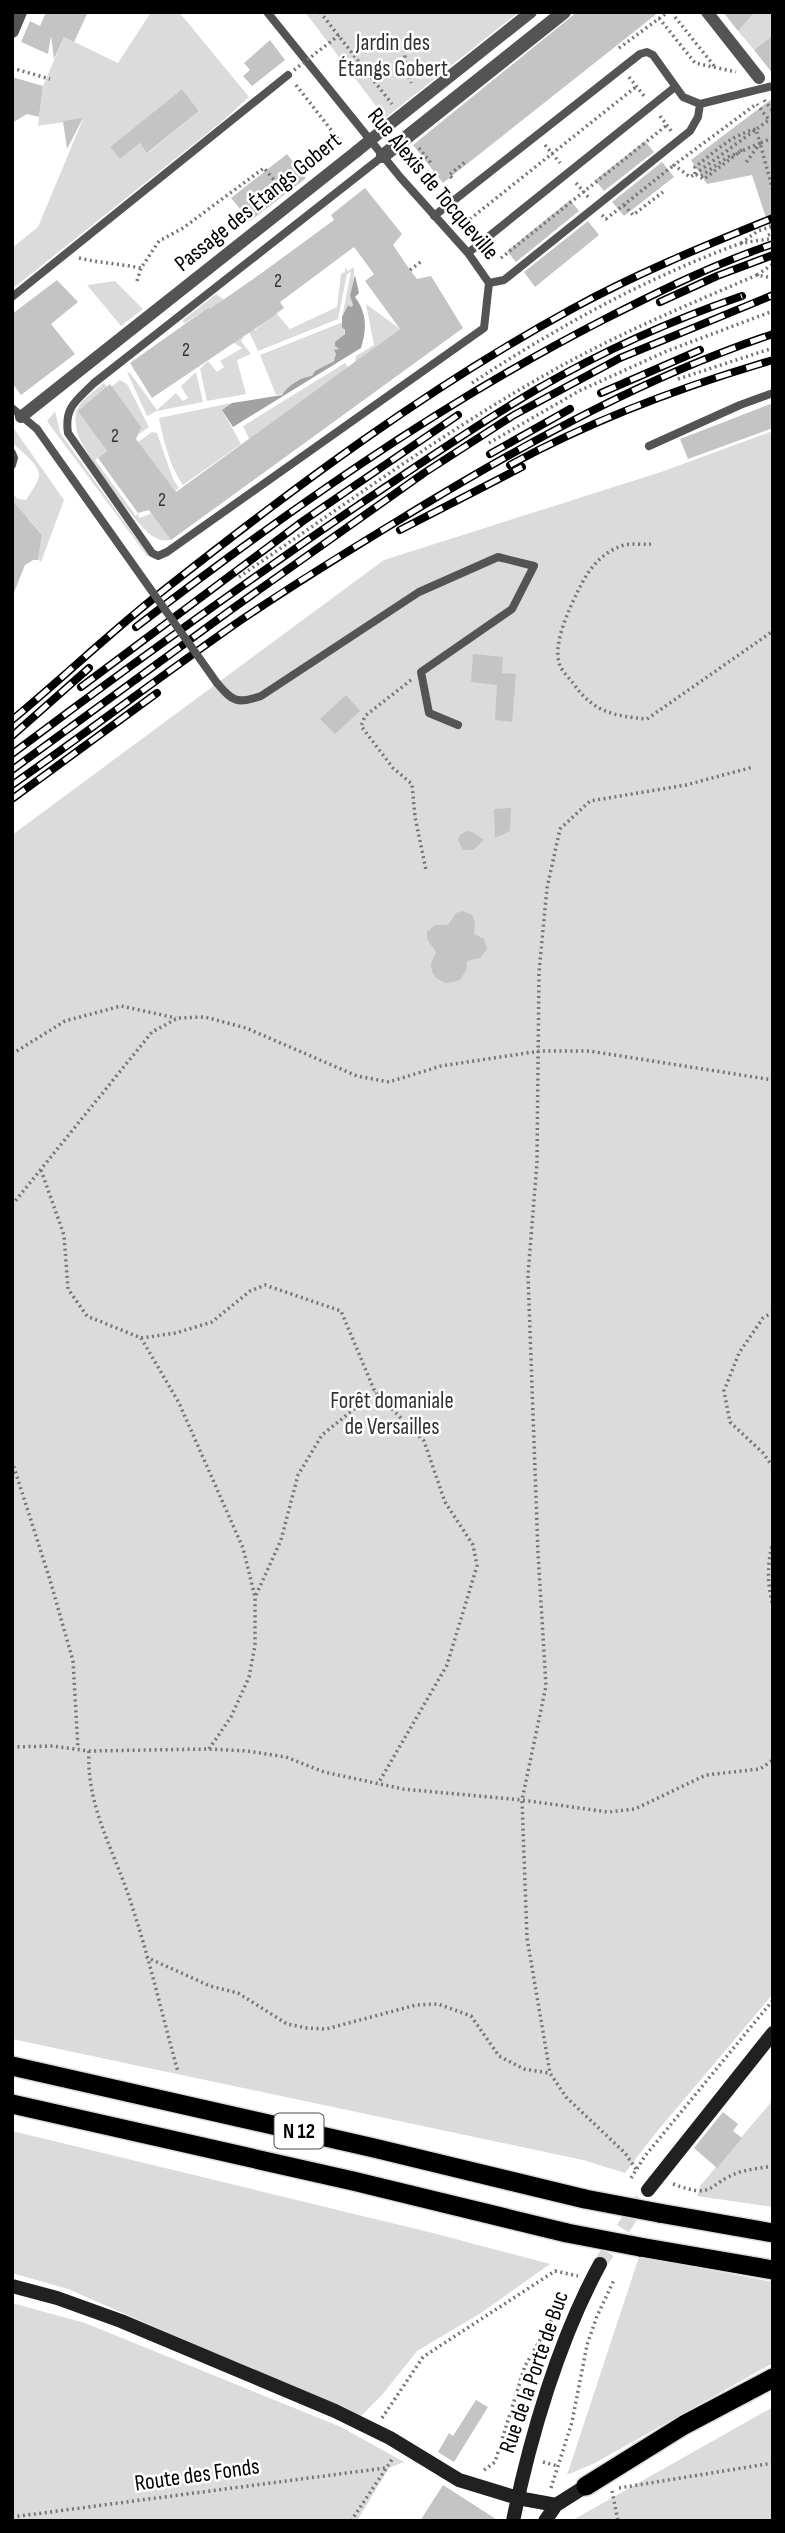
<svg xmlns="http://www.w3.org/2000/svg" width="785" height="2533" font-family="'Sofia Sans Condensed',sans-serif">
<rect width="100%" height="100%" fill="#fff"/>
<path fill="#dbdbdb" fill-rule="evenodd" d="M151 12H179L249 97 219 124 12 289V248L38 227 83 119 38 126 43 86 64 37 118 63ZM182 89 199 111 148 153 140 143 120 159 110 147Z
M305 12H519L385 118Z
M755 12H773V35L754 50 738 31Z
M345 267 348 271 354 267 353 305 352 307 348 305 342 317 351 272 347 274 338 319 258 351 237 306 255 330 276 313 290 329 337 307 341 274 345 272Z
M115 281 143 309 121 326 87 285Z
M216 294 232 306 244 336 241 341 251 354 237 360 246 394 207 401 200 369 208 361 217 372 224 367 220 361 242 348 234 343 209 307 185 323 182 321Z
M366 304 400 329 355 362 356 356 374 345Z
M343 322 345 334 337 342 339 350 334 361C325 364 319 373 311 377 301 381 288 384 283 394L276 395 260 355Z
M345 363 348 367 249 439 243 426Z
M127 372 130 373 157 410 176 393 183 401 188 398 181 386 196 372 203 402 157 411 147 416Z
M120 380 127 384 149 427 135 437 111 387Z
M104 383 107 387 80 412 107 451 95 460 136 516 138 513 139 518 152 513 171 538H174C167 542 161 541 154 537 138 529 86 455 79 437 76 430 74 417 77 410 81 399 95 391 104 383Z
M232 403 222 410 241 444 183 485C170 467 163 439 159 418Z
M55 411 60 433 149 556H147L47 421Z
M12 426 64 500 41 562 38 559 42 535 29 519 12 507V494L18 499 26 500C29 494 40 481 39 474 38 463 19 450 12 442Z
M773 431V1994L654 2135 625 2173 583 2160 12 2039V835L384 560 661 472Z
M152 432 157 433 173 479 179 488 175 491 138 442Z
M773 2100V2207L697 2196 700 2186Z
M12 2131 433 2233 550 2264 481 2313 417 2351 382 2395 360 2417 68 2289 12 2273Z
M639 2257 773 2282V2363L595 2463 567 2475Z
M12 2303 85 2323 341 2427 404 2462 389 2468 357 2521H12Z
M773 2407V2521H571Z"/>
<path fill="#a2a2a2" d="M355 275 359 293 355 297C367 313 367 329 361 348L233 427 222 410 232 403 282 395C288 385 302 377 312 376L315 371 334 361 336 354 334 350 339 349 335 346V342L345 334V330L342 327V317L348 305 351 307 353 305 350 296Z"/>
<path fill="#c4c4c4" d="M46 12H88L74 42 64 37 54 59 51 36 48 54 21 42 30 21 40 26Z
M577 12H659L443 183 413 145Z
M723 12H755L738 31Z
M773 35V74L754 50Z
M270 40 285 60 252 86 243 76 250 70 244 63Z
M12 77 43 86 39 117 27 114 12 123Z
M182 89 199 111 147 153 140 143 120 159 110 147Z
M773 98V230H770L752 175 707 184 691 160Z
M83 118 67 149 63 121Z
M645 141 654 152 604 191 595 180Z
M287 154 306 178 250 221 231 198Z
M662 162 674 177 624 216 612 202Z
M365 188 402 234 393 245 410 270 417 279 431 276 463 328 171 540 149 510 138 513 116 483 98 458 107 451 78 411 110 384 141 427 136 439 176 492 400 329 365 281 374 274 354 247 280 302 284 308 265 322 152 398 130 363 209 307 210 309 263 272 334 220 331 215Z
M570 200 579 211 516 262 507 251Z
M588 221 599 235 535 287 524 272Z
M57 280 78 302 51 324 75 354 21 395 12 383V314Z
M773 403V428L688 459 680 439Z
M12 500 42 535 38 560H33L25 565 13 595Z
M473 654 503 657 502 673 516 674 512 722 495 720 497 685 471 682Z
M346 695 360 711 335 734 320 719Z
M511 808 510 831 495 838 494 809Z
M467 831 472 832 484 840 473 850H463L458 840 460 835Z
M463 911 472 915 475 922 474 934 484 939 487 949 480 958 467 961 466 970 461 979 454 982 445 983 436 978 432 972 431 964 436 952 427 939V932L435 925H448L456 913Z
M723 2112 738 2124 733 2131 742 2138 717 2168 694 2148Z
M476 2400 488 2407 454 2462 438 2452 449 2433 453 2436Z
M443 2485 499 2521H420Z"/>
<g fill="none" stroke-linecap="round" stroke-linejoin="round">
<path stroke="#d9d9d9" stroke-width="14" stroke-dasharray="14 7" stroke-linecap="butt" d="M600 2264 648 2190"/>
<g stroke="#dbdbdb" stroke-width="22">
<path id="trunk" d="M12 2066 374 2148 585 2199
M12 2104 353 2181 567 2233
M659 2213 773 2233
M640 2247 773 2270
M586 2486 684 2425 773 2378"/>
</g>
<path stroke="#767676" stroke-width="3.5" stroke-dasharray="2 3.5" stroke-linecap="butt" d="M320 12 392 104
M675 17 715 67
M659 18 695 63 736 72
M405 39V65L411 83
M329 43 339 35
M619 48 668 12
M12 68 50 79
M629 77 644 96
M296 85 343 145
M764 100 773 111
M660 116 672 132
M773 138 760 143 773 191
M545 145 560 163
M419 148 431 163 433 161
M742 150 704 179 695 174 690 177 674 165 755 105
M695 174 769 120 757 104
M695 174V167C715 152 731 135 756 129L760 143 745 164
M701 176 728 157 760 143
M452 178 449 175 465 162
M576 183 589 198
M624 205 633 215 663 192
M602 215 606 219 674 165
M470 219 637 86
M768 235 773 233
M741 243 758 231 773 226
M79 258C100 263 120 264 141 268
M501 258 667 125
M410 270 422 261
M757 275 773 264
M137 281 141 268 159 241 183 228 264 168 285 193
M678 379 773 348
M472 383C554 329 644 279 736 245 747 241 761 241 773 238
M489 443 579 391 667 351 773 311
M651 544C643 545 632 543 624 545 599 553 587 572 577 593 568 612 552 645 560 666 563 672 569 678 573 683 593 712 613 716 647 719L773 631
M239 577C340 508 439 435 545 375 613 336 685 306 757 275L773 278
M411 680 365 716 361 726 393 768 412 784 415 817 426 870
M12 1054 65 1021 121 1006 176 1018
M41 1170 64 1235 68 1289 87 1316 141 1338 176 1333 212 1322 250 1291 265 1285 341 1311 375 1392 424 1441 445 1502 473 1545 477 1566 447 1665 378 1784
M12 1205 152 1032 178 1018 205 1017 246 1028 357 1076 389 1082 441 1066 540 1051H589L773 1080
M773 1312 763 1318 739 1353 724 1391 730 1422 763 1453 773 1467
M141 1338 179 1403 243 1548 255 1597V1645L249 1677 231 1717 209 1749
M12 1461 50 1580 73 1661 78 1749
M773 1541C767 1565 767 1583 773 1606
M256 1595 281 1540 298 1475 322 1435 375 1392
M12 1747 53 1746 89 1751 209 1749 247 1751 286 1757 324 1772 403 1789 522 1800 609 1812 635 1809 706 1775 760 1769 773 1760
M89 1751C86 1805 114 1851 130 1900 149 1956 162 2015 178 2072
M146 1957 210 1986 238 1993 287 2024 307 2028 326 2029 416 2005 438 2004 471 2016 499 2056 524 2069 549 2073
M636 2169 625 2153 566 2097 550 2073 527 1938 522 1800 546 1686 538 1553 528 1275 537 1162 539 972 547 888 560 829 590 801 686 785 753 767
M631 2178 645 2156 773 2000
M673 2184C717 2200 705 2184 740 2172 750 2169 762 2168 773 2166
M382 2418 423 2357 555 2271 578 2276
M543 2462 558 2466
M484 2470 495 2462 525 2366 562 2302
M551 2488 572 2422 587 2345 597 2316 614 2280
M619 2488 773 2463
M612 2491 618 2521
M12 2517 385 2468
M351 2521 393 2458"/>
<path stroke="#545454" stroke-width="8" d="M267 12 400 177 468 253 489 283
M700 104 773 86
M383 156 94 383C77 400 64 407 68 433L152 553 158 556 167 552 484 328 489 283
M434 216 640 54 647 52 653 55 683 97 700 104
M468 253 675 87
M489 283 504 280 690 131 698 117 700 104
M12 297 288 75
M12 408 37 429
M649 446 740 405 773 393
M12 453 14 458 12 465
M217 683C233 702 237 704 261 696L419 592 498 557 534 566 512 609 421 672 429 713 458 725"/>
<path stroke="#545454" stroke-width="12" d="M707 12 759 78
M390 124 531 12
M21 417 357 151"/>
<path stroke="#545454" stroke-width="14" d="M383 156 564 12"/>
<path stroke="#545454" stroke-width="14" d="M12 31 20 12"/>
<path stroke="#212121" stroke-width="14" d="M648 2190 773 2033
M12 2286 57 2298 121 2321 335 2411 390 2438 459 2480 518 2498 556 2505
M513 2521C530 2437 559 2339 600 2264
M545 2521 556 2505 586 2486"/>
<use href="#trunk" stroke="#000" stroke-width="19"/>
<g stroke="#000" stroke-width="8">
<path id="rail" d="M660 302 717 276 773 255
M601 393 700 350
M490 454 570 409
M510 465C594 419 681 387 773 360
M400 530 522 467
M136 627C283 514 437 405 603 320 658 292 714 264 773 244
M81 687 303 521 458 415
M12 720C65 676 115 628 169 586 297 485 428 388 570 310 635 274 704 246 773 218
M12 736 89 668
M12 754C125 669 240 586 357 506 417 466 476 425 539 388 603 351 672 320 742 296
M12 770 232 609 424 473 514 415 620 358 773 295
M12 785C86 733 157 679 231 627 293 584 358 545 422 506 535 438 648 376 773 334
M12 799 157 693"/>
</g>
<use href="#rail" stroke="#fff" stroke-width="5" stroke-dasharray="16" stroke-linecap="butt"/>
<g stroke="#dbdbdb" stroke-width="22" stroke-linecap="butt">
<path id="trunk-bridge" d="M585 2199 659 2213
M567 2233 640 2247"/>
</g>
<path stroke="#767676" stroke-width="3.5" stroke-dasharray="2 3.5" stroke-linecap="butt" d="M294 70 329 43"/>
<path stroke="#545454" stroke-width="8" d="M37 429 217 683"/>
<path stroke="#545454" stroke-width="12" d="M357 151 390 124"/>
<use href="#trunk-bridge" stroke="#000" stroke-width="19"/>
</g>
<g text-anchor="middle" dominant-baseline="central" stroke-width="5" stroke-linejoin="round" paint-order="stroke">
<g font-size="19" fill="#313131">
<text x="278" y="281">2</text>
<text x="186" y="350">2</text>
<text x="115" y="436">2</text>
<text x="162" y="500">2</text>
</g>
<rect fill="#fff" stroke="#4c4c4c" stroke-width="2" x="274.5" y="2113.5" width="49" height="35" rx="5"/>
<g font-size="21" font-weight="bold" fill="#000">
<text x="299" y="2131">N 12</text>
</g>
<g font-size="23" fill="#323232" stroke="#fff">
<text x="393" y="43">Jardin des<tspan x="393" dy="26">Étangs Gobert</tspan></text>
<text x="392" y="1401">Forêt domaniale<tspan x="392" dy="26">de Versailles</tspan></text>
</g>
<g font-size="23" fill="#000" stroke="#fff">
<text transform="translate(433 184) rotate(50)">Rue Alexis de Tocqueville</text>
<text transform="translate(258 202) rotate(-39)">Passage des Étangs Gobert</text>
<text transform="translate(534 2372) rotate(-71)">Rue de la Porte de Buc</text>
<text transform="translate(197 2475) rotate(-8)">Route des Fonds</text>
</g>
</g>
<rect width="785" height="2533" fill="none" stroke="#000000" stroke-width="28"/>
</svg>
